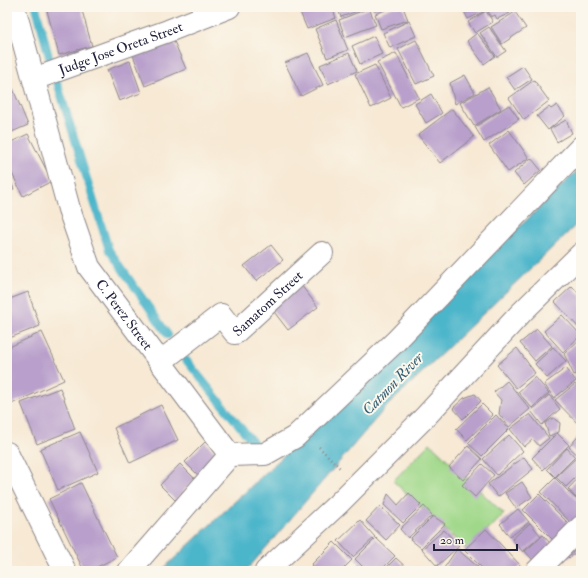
<svg xmlns="http://www.w3.org/2000/svg" width="588" height="578" font-family="'IM FELL Double Pica',serif">
<rect width="100%" height="100%" fill="#fbf7ec"/>
<filter id="ink" filterUnits="userSpaceOnUse"><feTurbulence type="fractalNoise" baseFrequency=".025" numOctaves="2"/><feDisplacementMap in="SourceGraphic" scale="8" xChannelSelector="R" yChannelSelector="G"/><feConvolveMatrix kernelMatrix="1 2 1 2 8 2 1 2 1" color-interpolation-filters="sRGB"/></filter>
<filter id="wash" filterUnits="userSpaceOnUse"><feTurbulence type="fractalNoise" baseFrequency=".012" numOctaves="4" result="noise"/><feDisplacementMap in="SourceGraphic" scale="16" xChannelSelector="R" yChannelSelector="G"/><feGaussianBlur stdDeviation="0.9" result="paint"/><feColorMatrix in="noise" values="0 0 0 0 0 0 0 0 0 0 0 0 0 0 0 0 0 1.4 0 .05"/><feComposite in="paint" operator="in"/></filter>
<g filter="url(#wash)">
<rect width="100%" height="100%" fill="#f7e9d4"/>
<path fill="#a0d88a" stroke="#617d62" d="M430 443 504 514 468 551 393 481Z"/>
<path fill="#4cb5ca" stroke="#376c82" d="M581 167V220L386 407 246 571H161L311 430Z"/>
<g fill="none" stroke-linecap="round" stroke-linejoin="round">
<path stroke="#4cb5ca" stroke-width="8" d="M36 7 49 57
M57 82 109 250 168 335
M186 360 255 445"/>
</g>
<g id="blocks">
<path fill="#b9a0cc" d="M46 7H81L92 46 59 55Z
M298 7H332L336 18 307 29Z
M337 7H368L341 17Z
M372 7H386L374 11Z
M393 7H403L408 20 381 29 375 14Z
M462 7H483L485 11 468 19Z
M486 7H507L510 13 497 19 495 15 491 17Z
M369 8 376 25 345 37 339 20Z
M486 11 493 22 475 33 468 22Z
M515 12 526 28 502 44 491 27Z
M336 20 348 50 327 58 315 29Z
M409 21 416 36 390 48 383 33Z
M489 27 506 51 497 57 480 33Z
M477 33 495 56 484 64 467 41Z
M374 36 382 54 360 64 352 46Z
M173 39 186 69 145 86 133 55Z
M416 40 434 76 416 84 398 49Z
M308 53 323 85 301 96 285 63Z
M349 53 357 71 328 84 320 65Z
M396 53 419 98 401 107 377 62Z
M130 61 141 93 119 101 107 70Z
M375 65 391 98 371 108 355 74Z
M523 66 532 79 515 90 506 77Z
M465 75 475 93 455 104 450 83Z
M534 80 549 101 524 120 509 98Z
M488 87 501 109 474 126 460 103Z
M13 89 28 125 7 134V92Z
M431 94 442 113 426 123 415 104Z
M509 105 519 119 484 142 475 127Z
M557 105 565 116 548 130 537 116 549 107 551 109Z
M452 109 474 137 440 163 418 135Z
M566 120 572 133 557 142 550 129Z
M509 130 529 158 508 172 489 145Z
M28 134 52 181 23 196 7 163V144Z
M531 158 541 170 524 185 514 173Z
M7 172 14 189 7 192Z
M271 245 283 260 256 281 244 266Z
M301 285 318 307 288 330 271 308Z
M572 286 581 296V330L555 302Z
M28 292 40 326 7 339V300Z
M562 315 581 335 563 352 544 331Z
M537 329 552 346 535 361 520 343Z
M42 332 64 380 7 406V348Z
M581 338V372L574 375 564 354Z
M553 347 566 361 547 378 535 364Z
M517 348 535 373 516 388 497 365Z
M566 368 576 381 554 398 544 384Z
M581 375V386L576 378Z
M535 377 549 393 532 408 518 392Z
M507 381 530 409 509 427 499 414 501 400 494 392Z
M575 384 581 391V427L555 400Z
M60 388 75 429 37 444 21 403Z
M475 394 481 401 463 419 453 408 464 398Z
M549 395 560 409 542 425 531 411Z
M482 404 493 415 467 440 456 429Z
M161 405 178 440 130 463 114 428Z
M530 414 549 438 539 446 533 439 524 447 510 429Z
M496 415 509 429 482 456 468 443Z
M553 418 560 423 559 432 549 436 545 423Z
M80 432 98 472 58 490 40 449Z
M557 433 569 445 543 470 532 458Z
M581 433V458L569 447Z
M509 435 523 451 497 475 483 459Z
M205 442 219 456 199 476 185 462Z
M468 446 482 459 463 480 449 467Z
M567 448 575 457 555 477 547 469Z
M578 456 581 460V472L566 487 556 477Z
M524 457 533 469 498 497 488 484Z
M180 464 195 479 175 500 160 485Z
M482 464 494 475 475 497 462 485Z
M581 475V493L576 498 568 489Z
M555 478 581 504V524L576 528 541 492Z
M522 482 532 497 516 508 505 493Z
M81 483 117 557 89 571H84L49 499Z
M409 493 421 505 403 523 384 505 388 494 398 505Z
M539 494 575 530 559 546 523 510Z
M380 506 400 525 386 540 366 521Z
M424 506 432 515 408 538 400 529Z
M518 509 529 522 510 537 500 524Z
M433 516 445 524 421 548 410 539Z
M360 520 375 537 353 557 338 541Z
M530 523 541 536 523 552 512 539Z
M486 529 521 566 516 571H485L464 550Z
M444 530 459 546 437 566 422 549Z
M581 530V548L569 558 560 549Z
M543 535 556 550 538 566 525 551Z
M376 538 395 556 380 571H367L355 559Z
M334 542 352 560 341 571H317L311 565Z
M457 549 478 567 474 571H446L444 568Z
M396 558 410 571H383Z
M357 566 363 571H352Z"/>
</g>
</g>
<g filter="url(#ink)">
<use href="#blocks" fill-opacity="0" stroke="#8c8688" stroke-width="1"/>
<g fill="none" stroke-linecap="round" stroke-linejoin="round">
<g stroke="#8c8688" stroke-width="24">
<g id="street">
<path id="s1" d="M14 7 69 209 89 267 230 455"/>
<path id="s2" d="M34 79 168 31 229 7"/>
<path id="s3" d="M160 362 221 315 235 333 322 253"/>
<path d="M7 453 65 571"/>
<path d="M230 455 265 454 295 437 396 341 581 147"/>
<path d="M129 571 230 455"/>
<path d="M266 571 338 504 426 416 521 313 581 254"/>
<path d="M537 571 581 527"/>
</g>
</g>
<path stroke="#8c8688" stroke-width="2.5" stroke-dasharray="1 3" stroke-linecap="butt" d="M319 447 340 468"/>
<use href="#street" stroke="#fff" stroke-width="22"/>
</g>
</g>
<g text-anchor="middle" dominant-baseline="central" stroke-width="4" stroke-linejoin="round" paint-order="stroke">
<g font-size="14" fill="#22223b" stroke="#fbf7ec">
<text stroke="none"><textPath href="#s2" startOffset="92">Judge Jose Oreta Street</textPath></text>
<text stroke="none"><textPath href="#s3" startOffset="144">Samatom Street</textPath></text>
<text stroke="none"><textPath href="#s1" startOffset="330">C. Perez Street</textPath></text>
</g>
<g font-size="15" font-style="italic" fill="#335d74" stroke="#fbf7ec">
<text transform="translate(393 384) rotate(-46)">Catmon River</text>
</g>
</g>
<rect width="588" height="578" fill="none" stroke="#fbf7ec" stroke-width="24"/>
<path d="M434 544v6h83v-6" fill="none" stroke="#22223b" stroke-width="2"/>
<text x="440" y="544" font-size="12" fill="#22223b" stroke="#fbf7ec" stroke-width="3" paint-order="stroke">20 m</text>
</svg>
